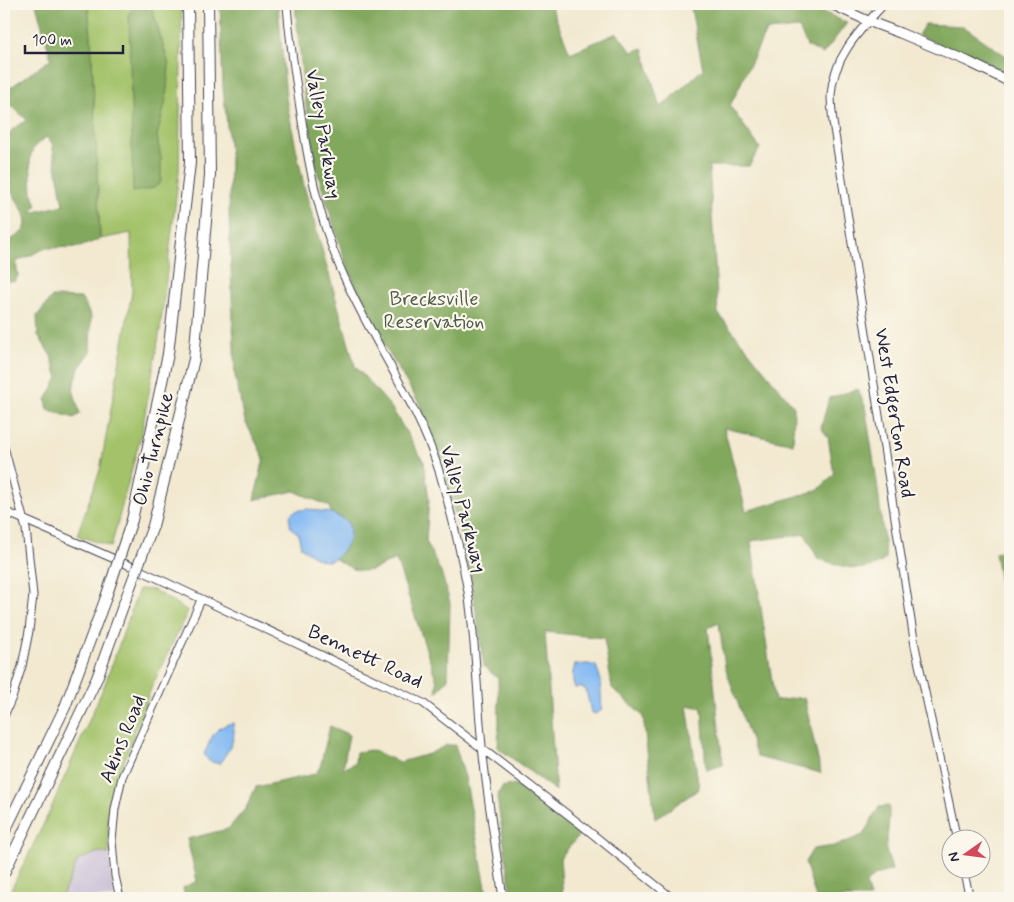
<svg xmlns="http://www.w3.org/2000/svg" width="1014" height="902" font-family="Mynerve,sans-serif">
<rect width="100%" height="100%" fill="#fbf7ec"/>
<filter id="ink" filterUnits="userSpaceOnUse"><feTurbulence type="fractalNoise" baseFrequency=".02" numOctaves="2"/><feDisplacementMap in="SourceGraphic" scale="10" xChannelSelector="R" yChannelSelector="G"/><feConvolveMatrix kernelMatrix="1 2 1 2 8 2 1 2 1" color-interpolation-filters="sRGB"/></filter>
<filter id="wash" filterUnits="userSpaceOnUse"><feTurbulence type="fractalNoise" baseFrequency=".0096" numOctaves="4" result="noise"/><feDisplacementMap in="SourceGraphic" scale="20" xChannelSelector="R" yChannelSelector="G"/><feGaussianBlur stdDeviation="1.12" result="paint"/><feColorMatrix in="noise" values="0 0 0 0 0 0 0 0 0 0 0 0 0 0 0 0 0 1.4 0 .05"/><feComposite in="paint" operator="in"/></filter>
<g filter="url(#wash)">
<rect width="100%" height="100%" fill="#f2e9d0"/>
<path fill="#c9bfd7" d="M99 852 109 854 114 898H61L78 860Z"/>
<path fill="#a3c269" stroke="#627252" d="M88 4H182L179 172 160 330 142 431 111 547 77 535 100 470 132 292 131 233 100 239 91 37Z
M139 589 154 590 188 611 152 686 126 755 108 814 109 854 99 852 78 860 61 898H7L49 813 105 684Z"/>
<path fill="#82a85d" stroke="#52654c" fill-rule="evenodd" d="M36 4H88L91 37 100 239 80 247 46 248 16 262 18 276 15 281H4V243C9 240 17 237 21 233 34 222 17 201 11 191H4V145L12 130 27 120 4 99V92L51 59ZM46 137 52 143 63 205 31 213 37 205 32 192 30 158 33 149Z
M137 4 151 5 169 65 166 100 157 136 161 158V182L154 188 133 192 129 13Z
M220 4H278L286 99 304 186 355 366 391 407 424 462 429 499 426 541 442 575 450 603 448 679 436 693 437 682 396 559C368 573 362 577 334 558L343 551 342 518 331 513 329 506 294 491 254 500 264 458 245 421 235 376 229 214 230 154 223 88Z
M295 4H550L570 53 617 33 632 52 643 48 660 108 703 69 690 4H807L847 23 823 54 807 46 799 28 766 31 730 106 760 148 749 166H709L718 313 794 407 793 444 724 428 746 511 818 490 834 474 828 437 821 428 829 398 858 389 865 406 877 482 886 559C862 576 844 566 818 559L805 534 751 541 775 701 804 697 821 773 757 757 725 667 719 623 708 628 723 765 706 770 702 708 687 705 699 789 655 819 643 716 612 688 604 638 545 632 556 791 498 748 499 722 498 679 484 666 471 577 448 488 419 403 373 327 345 261 317 171 304 94Z
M925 24 963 26 1006 56H1010V76L918 35Z
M52 297 81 298 91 316 90 353 79 368 73 389 80 414 74 418 48 410 46 400 58 378 51 356 38 335 37 316Z
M1010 550V641L995 553Z
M330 726 349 735 343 769 355 763 356 752 371 750 400 762 429 754 447 745H455L465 777 488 898H185L183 888 197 881 187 839 228 829 246 808 256 787 315 774 320 767Z
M515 784 580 834 560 858 563 898H512L497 797 502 787Z
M889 806V819L886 850 892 870 876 875 866 883 870 898H816L805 862 813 849 835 846 863 835 879 807Z"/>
<path fill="#84baf3" stroke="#536e97" d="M308 509 331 513 348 522C349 526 350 531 350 535 349 544 337 561 327 561 318 561 308 552 301 547L298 533 291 528C287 511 293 511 308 509Z
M588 664 596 666 600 677 602 710 595 714 591 712 586 690 582 687 575 688C572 681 572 672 575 665Z
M233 723C237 740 228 751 219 764L209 761 204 754C212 738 213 727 233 723Z"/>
</g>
<g filter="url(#ink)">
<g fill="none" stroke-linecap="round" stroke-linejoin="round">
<g stroke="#414051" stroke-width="9">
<path id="tertiary" d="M287 4C289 36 294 69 299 101 308 164 319 223 346 281 375 346 419 405 440 474 451 512 461 553 468 592 476 643 477 695 482 746 487 797 496 848 503 898
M884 4C860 30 833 57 831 95 831 104 832 113 833 122L915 646 957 840
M4 447 26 529 33 595 29 631 22 666 13 695 4 716
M4 511 142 571 423 703 580 824 672 898
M963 870 970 898
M120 898 115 876 112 841 115 809 122 777 201 600"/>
</g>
<g stroke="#414051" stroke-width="11">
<path id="primary" d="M831 4 868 21 900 33 967 61 1010 82"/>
</g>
<g stroke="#414051" stroke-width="12">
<path id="motorway" d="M132 520 168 354 190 163 188 4
M153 526 194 359 210 175 208 4
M4 833 65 707 105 600
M4 873 97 678 123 606"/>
</g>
<use href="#tertiary" stroke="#fff" stroke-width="7"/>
<use href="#primary" stroke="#fff" stroke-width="9"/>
<use href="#motorway" stroke="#fff" stroke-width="10"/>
<g stroke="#414051" stroke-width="12" stroke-linecap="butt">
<path id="motorway-bridge" d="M105 600 132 520
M123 606 153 526"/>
</g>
<use href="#motorway-bridge" stroke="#fff" stroke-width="10"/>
</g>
</g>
<g text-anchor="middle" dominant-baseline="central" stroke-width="4.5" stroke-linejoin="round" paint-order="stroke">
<g font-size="20" fill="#22223b" stroke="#fbf7ec">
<text transform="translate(323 134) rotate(80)">Valley Parkway</text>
<text transform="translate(894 413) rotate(81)">West Edgerton Road</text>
<text transform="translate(154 449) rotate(-76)">Ohio Turnpike</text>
<text transform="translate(463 509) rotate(75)">Valley Parkway</text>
<text transform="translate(365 657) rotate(25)">Bennett Road</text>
<text transform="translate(123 739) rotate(-68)">Akins Road</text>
</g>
<g font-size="20" fill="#4f5a4b" stroke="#fbf7ec">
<text x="434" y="299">Brecksville<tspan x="434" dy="23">Reservation</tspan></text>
</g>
</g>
<rect width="1014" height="902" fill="none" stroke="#fbf7ec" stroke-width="20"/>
<g transform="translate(966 854) rotate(256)"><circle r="24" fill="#fbf7ec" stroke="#a4a2a5"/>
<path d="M0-4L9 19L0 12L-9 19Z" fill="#d1495b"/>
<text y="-8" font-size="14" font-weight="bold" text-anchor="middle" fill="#22223b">N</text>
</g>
<path d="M25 45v8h98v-8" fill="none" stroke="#22223b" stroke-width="2.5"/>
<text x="32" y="45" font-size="15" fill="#22223b" stroke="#fbf7ec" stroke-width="4" paint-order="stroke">100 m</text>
</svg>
